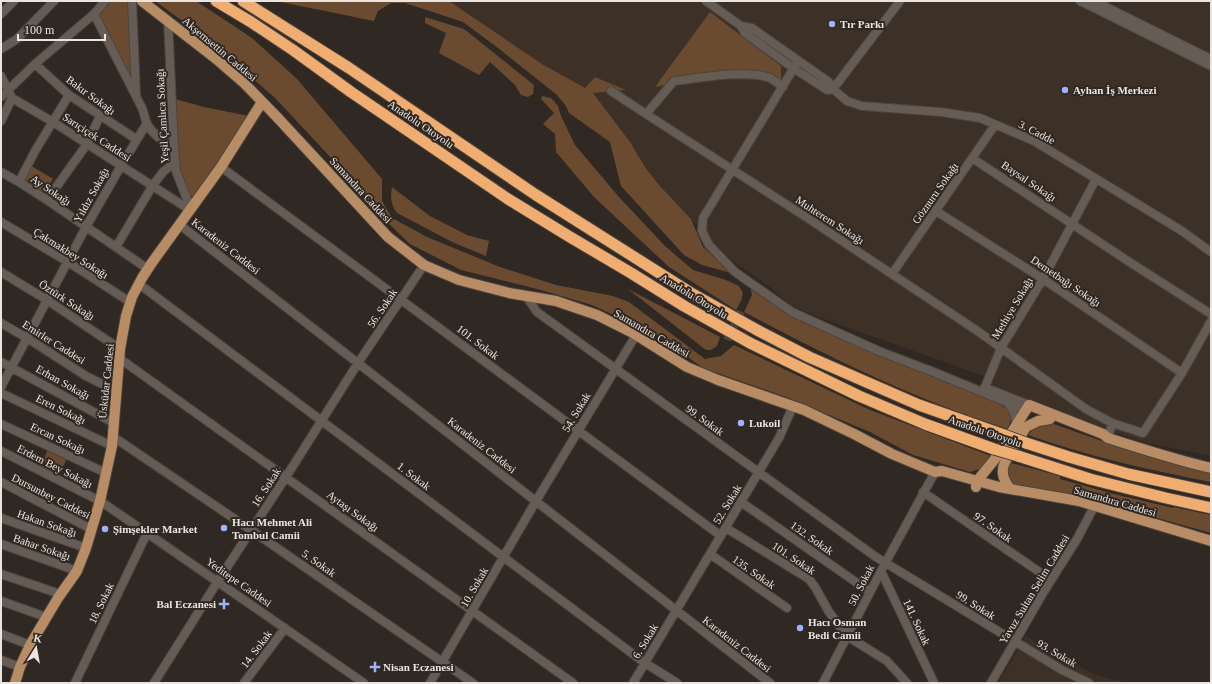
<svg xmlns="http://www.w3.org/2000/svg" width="1212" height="684" font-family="Georgia,serif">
<rect width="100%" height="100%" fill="#302822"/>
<path fill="#3d3026" d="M449 1H1211V456L1148 443 1100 428 1029 402 993 386 984 376 840 325 791 306 770 287 715 249 691 219 659 185 645 167 630 142 592 93 625 90 595 77 585 89 542 64Z
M1026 636 1095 675 1128 683H998Z"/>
<path fill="#6b4b2f" d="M108 1H129L133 83 99 16Z
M155 1H196L252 38 297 79 382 179V201L392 218 427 237 500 267 556 285 613 296 629 302 705 359 721 356 734 345 870 410 991 456 980 469 970 472 913 455 870 432 786 397 703 368 659 336 592 305 541 290 461 270 410 244 383 218 350 178 275 98 210 41Z
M276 1H449L542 64 585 88 595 77 626 90 593 93 630 142 645 167 659 185 691 219 703 247 731 273 702 265 684 255 621 186 610 142 569 113 566 106 557 95 498 48 463 22 405 3H391L378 11 374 21Z
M710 12 781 66V83L733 73 655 87Z
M425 17 464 29 534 85 533 94 528 97 521 95 515 85 490 62 479 75 439 53 446 33 425 23Z
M542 96 551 98 558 106 561 116 575 145 619 197 665 246 693 270 726 280 739 286 743 293 741 301 736 310 669 267 594 197 556 152 555 134 543 124 554 113 541 99Z
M171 98 204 107 249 116 194 200 189 196 177 170Z
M30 165 53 179 43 195 23 183Z
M392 187 430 216 467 235 489 241 486 256 452 242 397 213C391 205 390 197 392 187Z
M750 285 760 293 802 322 997 401 1009 411 1011 419 1008 429C916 400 829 357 744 312L752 295Z
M628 289 720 337 717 346 711 350H706Z
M1048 422 1102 441 1164 460 1211 471V482C1149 470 1087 456 1028 435L1034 428Z
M48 449 67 458 63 467 59 465 55 472 41 466Z
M1011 463 1060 476V479L1114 494 1173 508V507L1211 515V533L1089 499 1011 485 1007 479V469Z"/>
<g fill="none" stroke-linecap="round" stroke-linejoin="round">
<path stroke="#4c443f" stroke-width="8" stroke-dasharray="8 4" stroke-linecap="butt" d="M727 340 742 309"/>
<g stroke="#4a443e" stroke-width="10">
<path id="minor" d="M132 1 136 94
M706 1 741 26 745 33 793 68 827 90 833 89 900 1
M1080 1 1211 66
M1094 1 1211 59
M1 14 14 1
M94 14 142 108C144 113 145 119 147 124 153 135 164 142 174 148
M168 20 174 148 176 171 187 199 192 207
M741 26 752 28 829 82 833 89 847 101 862 106 941 112 980 118 1034 141 1182 231 1211 252
M1 49 17 39 54 1
M798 61 703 218 702 231 709 245 735 272 792 312 881 352 931 371 1026 410
M35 64 69 95 136 139
M1 76 12 98 53 122 190 210
M783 87C778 83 772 78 767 77 742 70 700 78 674 81L646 114 809 219 976 330 1086 409 1112 423 1143 433 1182 373 1211 321
M611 91 646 114
M1 97 35 64 94 14 105 1
M1 121 12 98
M972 158 1131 263 1211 314
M221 167 721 536
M1 172 19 182 47 200 148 269
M19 182 35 151 69 95
M47 200 87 144 100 116
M936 211 1043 279 1182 373
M1 222 68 262 130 302
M180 225 770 683
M116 247 153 185 163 172 175 162
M1 272 47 300 120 349
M892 274 995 125
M139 284 645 663 677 683
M526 296 537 312 876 557 1062 670 1089 683
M1 323 27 338 86 376 116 391
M119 358 573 683
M1 362 114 423
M1 387 86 227 121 166 147 123
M985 387 1001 348 1043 279 1096 179
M991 390 1029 405
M1 393 112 446
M1008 403C1014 411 1016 417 1016 427
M1 424 106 473
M112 436 251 530 473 683
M1108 438 1112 423
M1 451 100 501 147 533 364 683
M1 482 91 529
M923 492 1051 580
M741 502 870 592
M1 518 86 548
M726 528 809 579 815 587 829 612 847 636 887 661 907 683
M1 544 77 571
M710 554 787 608
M881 571 934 683
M1 574 60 594
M1 601 46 617
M1 634 30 645
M1 660 20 667
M75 683 147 533
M154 683 218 581 286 477 358 363 424 265
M244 683 285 628
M430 683 536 501 636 335
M633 683 779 438 793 406
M823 683 881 571 935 472
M991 683 1043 593 1077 539 1094 507"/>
</g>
<g stroke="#4a443e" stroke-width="12">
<path id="major" d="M142 1 215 58 244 83 276 116 388 237 424 265 459 280 509 293 556 301 597 315 633 333 687 367 718 380 804 410 854 434 892 454 935 472 942 471 999 487 1079 501 1211 541
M976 487 977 481 995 459 1029 405 1103 434 1108 438C1142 449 1176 460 1211 468
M1010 489C1004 480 1000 473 1005 462L1026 427 1038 421 1050 419
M15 683 20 667 30 645 58 598 77 571 86 548 100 501 112 446 120 349 126 316 132 297 142 278 151 264 221 167 262 102"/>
</g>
<g stroke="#4a443e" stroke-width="13">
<path id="highway" d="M216 1 251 22 293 50 351 92 508 199 570 237 631 273 684 306 750 343 859 396 925 424 994 449
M243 1 349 68 536 195 691 293 757 330 809 357 919 405 1004 435
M1026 443 1069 457 1128 474 1211 492
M1018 456 1090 479 1166 498 1211 508"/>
</g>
<use href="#minor" stroke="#655c55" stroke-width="8"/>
<use href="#major" stroke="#b88d66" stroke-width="10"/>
<use href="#highway" stroke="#efad72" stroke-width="11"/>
<g stroke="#4a443e" stroke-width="13" stroke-linecap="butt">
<path id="highway-bridge" d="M1004 435 1026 443
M994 449 1018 456"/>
</g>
<use href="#highway-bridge" stroke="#efad72" stroke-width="11"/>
</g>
<g fill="#9fb3fd" stroke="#302822" stroke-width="1.5">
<circle cx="832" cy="24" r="4"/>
<circle cx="1065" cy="90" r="4"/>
<circle cx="741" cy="423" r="4"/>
<circle cx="224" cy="528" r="4"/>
<circle cx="105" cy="529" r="4"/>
<path d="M222 598h4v4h4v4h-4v4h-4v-4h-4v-4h4z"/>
<circle cx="800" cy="628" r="4"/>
<path d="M373 661h4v4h4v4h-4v4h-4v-4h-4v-4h4z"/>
</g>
<g text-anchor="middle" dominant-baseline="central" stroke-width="4" stroke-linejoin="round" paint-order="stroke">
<g font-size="11" font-weight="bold" fill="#eae5e1" stroke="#302822" text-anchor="start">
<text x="840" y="24">Tır Parkı</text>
<text x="1073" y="90">Ayhan İş Merkezi</text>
<text x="749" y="423">Lukoil</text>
<text x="232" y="522">Hacı Mehmet Ali<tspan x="232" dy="13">Tombul Camii</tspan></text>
<text x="113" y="529">Şimşekler Market</text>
<text x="216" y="604" text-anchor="end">Bal Eczanesi</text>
<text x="808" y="622">Hacı Osman<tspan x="808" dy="13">Bedi Camii</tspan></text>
<text x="383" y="667">Nisan Eczanesi</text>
</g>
<g font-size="11" fill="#eae5e1" stroke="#302822">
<text transform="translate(220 49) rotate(40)">Akşemsettin Caddesi</text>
<text transform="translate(91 95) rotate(36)">Bakır Sokağı</text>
<text transform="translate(162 116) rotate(-93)">Yeşil Çamlıca Sokağı</text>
<text transform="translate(421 124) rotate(34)">Anadolu Otoyolu</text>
<text transform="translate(1037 132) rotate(27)">3. Cadde</text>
<text transform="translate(97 137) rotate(33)">Sarıçiçek Caddesi</text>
<text transform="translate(1029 181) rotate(34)">Baysal Sokağı</text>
<text transform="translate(51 190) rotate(34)">Ay Sokağı</text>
<text transform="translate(361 190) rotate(47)">Samandıra Caddesi</text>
<text transform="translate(935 193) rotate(-55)">Göznuru Sokağı</text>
<text transform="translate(91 195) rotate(-61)">Yıldız Sokağı</text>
<text transform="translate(830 220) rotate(33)">Muhterem Sokağı</text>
<text transform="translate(226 246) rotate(38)">Karadeniz Caddesi</text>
<text transform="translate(71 253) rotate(32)">Çakmakbey Sokağı</text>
<text transform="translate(1066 281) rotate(34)">Demetbağı Sokağı</text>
<text transform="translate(694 296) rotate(31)">Anadolu Otoyolu</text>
<text transform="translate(67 300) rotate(33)">Öztürk Sokağı</text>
<text transform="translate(382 308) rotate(-56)">56. Sokak</text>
<text transform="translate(1012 308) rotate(-59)">Methiye Sokağı</text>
<text transform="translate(652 333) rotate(30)">Samandıra Caddesi</text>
<text transform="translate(54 342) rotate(32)">Emirler Caddesi</text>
<text transform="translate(478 342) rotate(37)">101. Sokak</text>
<text transform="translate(106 381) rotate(-84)">Üsküdar Caddesi</text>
<text transform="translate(63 382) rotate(29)">Erhan Sokağı</text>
<text transform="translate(61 409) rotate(26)">Eren Sokağı</text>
<text transform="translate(576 412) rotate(-59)">54. Sokak</text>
<text transform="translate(705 420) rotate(36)">99. Sokak</text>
<text transform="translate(985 431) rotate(19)">Anadolu Otoyolu</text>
<text transform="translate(58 438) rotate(25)">Ercan Sokağı</text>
<text transform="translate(482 445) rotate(38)">Karadeniz Caddesi</text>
<text transform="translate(55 466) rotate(27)">Erdem Bey Sokağı</text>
<text transform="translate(414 476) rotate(37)">1. Sokak</text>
<text transform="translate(266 487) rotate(-57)">16. Sokak</text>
<text transform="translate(51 496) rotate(27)">Dursunbey Caddesi</text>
<text transform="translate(1115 501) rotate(16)">Samandıra Caddesi</text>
<text transform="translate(727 504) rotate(-59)">52. Sokak</text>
<text transform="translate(353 511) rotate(36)">Aytaşı Sokağı</text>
<text transform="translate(47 523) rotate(19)">Hakan Sokağı</text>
<text transform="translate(993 527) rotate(35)">97. Sokak</text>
<text transform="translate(812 538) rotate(35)">132. Sokak</text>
<text transform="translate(42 547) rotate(19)">Bahar Sokağı</text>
<text transform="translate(794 558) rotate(34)">101. Sokak</text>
<text transform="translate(319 563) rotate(35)">5. Sokak</text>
<text transform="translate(754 572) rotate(35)">135. Sokak</text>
<text transform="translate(239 582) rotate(35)">Yeditepe Caddesi</text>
<text transform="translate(861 585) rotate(-63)">50. Sokak</text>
<text transform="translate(474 587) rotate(-60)">10. Sokak</text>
<text transform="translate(1034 589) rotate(-59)">Yavuz Sultan Selim Caddesi</text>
<text transform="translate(101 603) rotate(-64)">18. Sokak</text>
<text transform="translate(976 605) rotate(32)">99. Sokak</text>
<text transform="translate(917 622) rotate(65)">141. Sokak</text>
<text transform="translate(645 641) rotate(-59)">6. Sokak</text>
<text transform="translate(737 644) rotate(38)">Karadeniz Caddesi</text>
<text transform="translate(256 649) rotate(-53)">14. Sokak</text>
<text transform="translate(1057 653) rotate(30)">93. Sokak</text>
</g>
</g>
<rect width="1212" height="684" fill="none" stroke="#eae5e1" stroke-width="4"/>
<g transform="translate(36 648) rotate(11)" stroke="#302822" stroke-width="3" paint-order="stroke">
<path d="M0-3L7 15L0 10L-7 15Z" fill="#eae5e1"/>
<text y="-6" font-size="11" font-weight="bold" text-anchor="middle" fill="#eae5e1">K</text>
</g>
<path d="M18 34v6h87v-6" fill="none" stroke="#eae5e1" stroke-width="2"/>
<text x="24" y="34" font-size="12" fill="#eae5e1" stroke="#302822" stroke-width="3" paint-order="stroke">100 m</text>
</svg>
